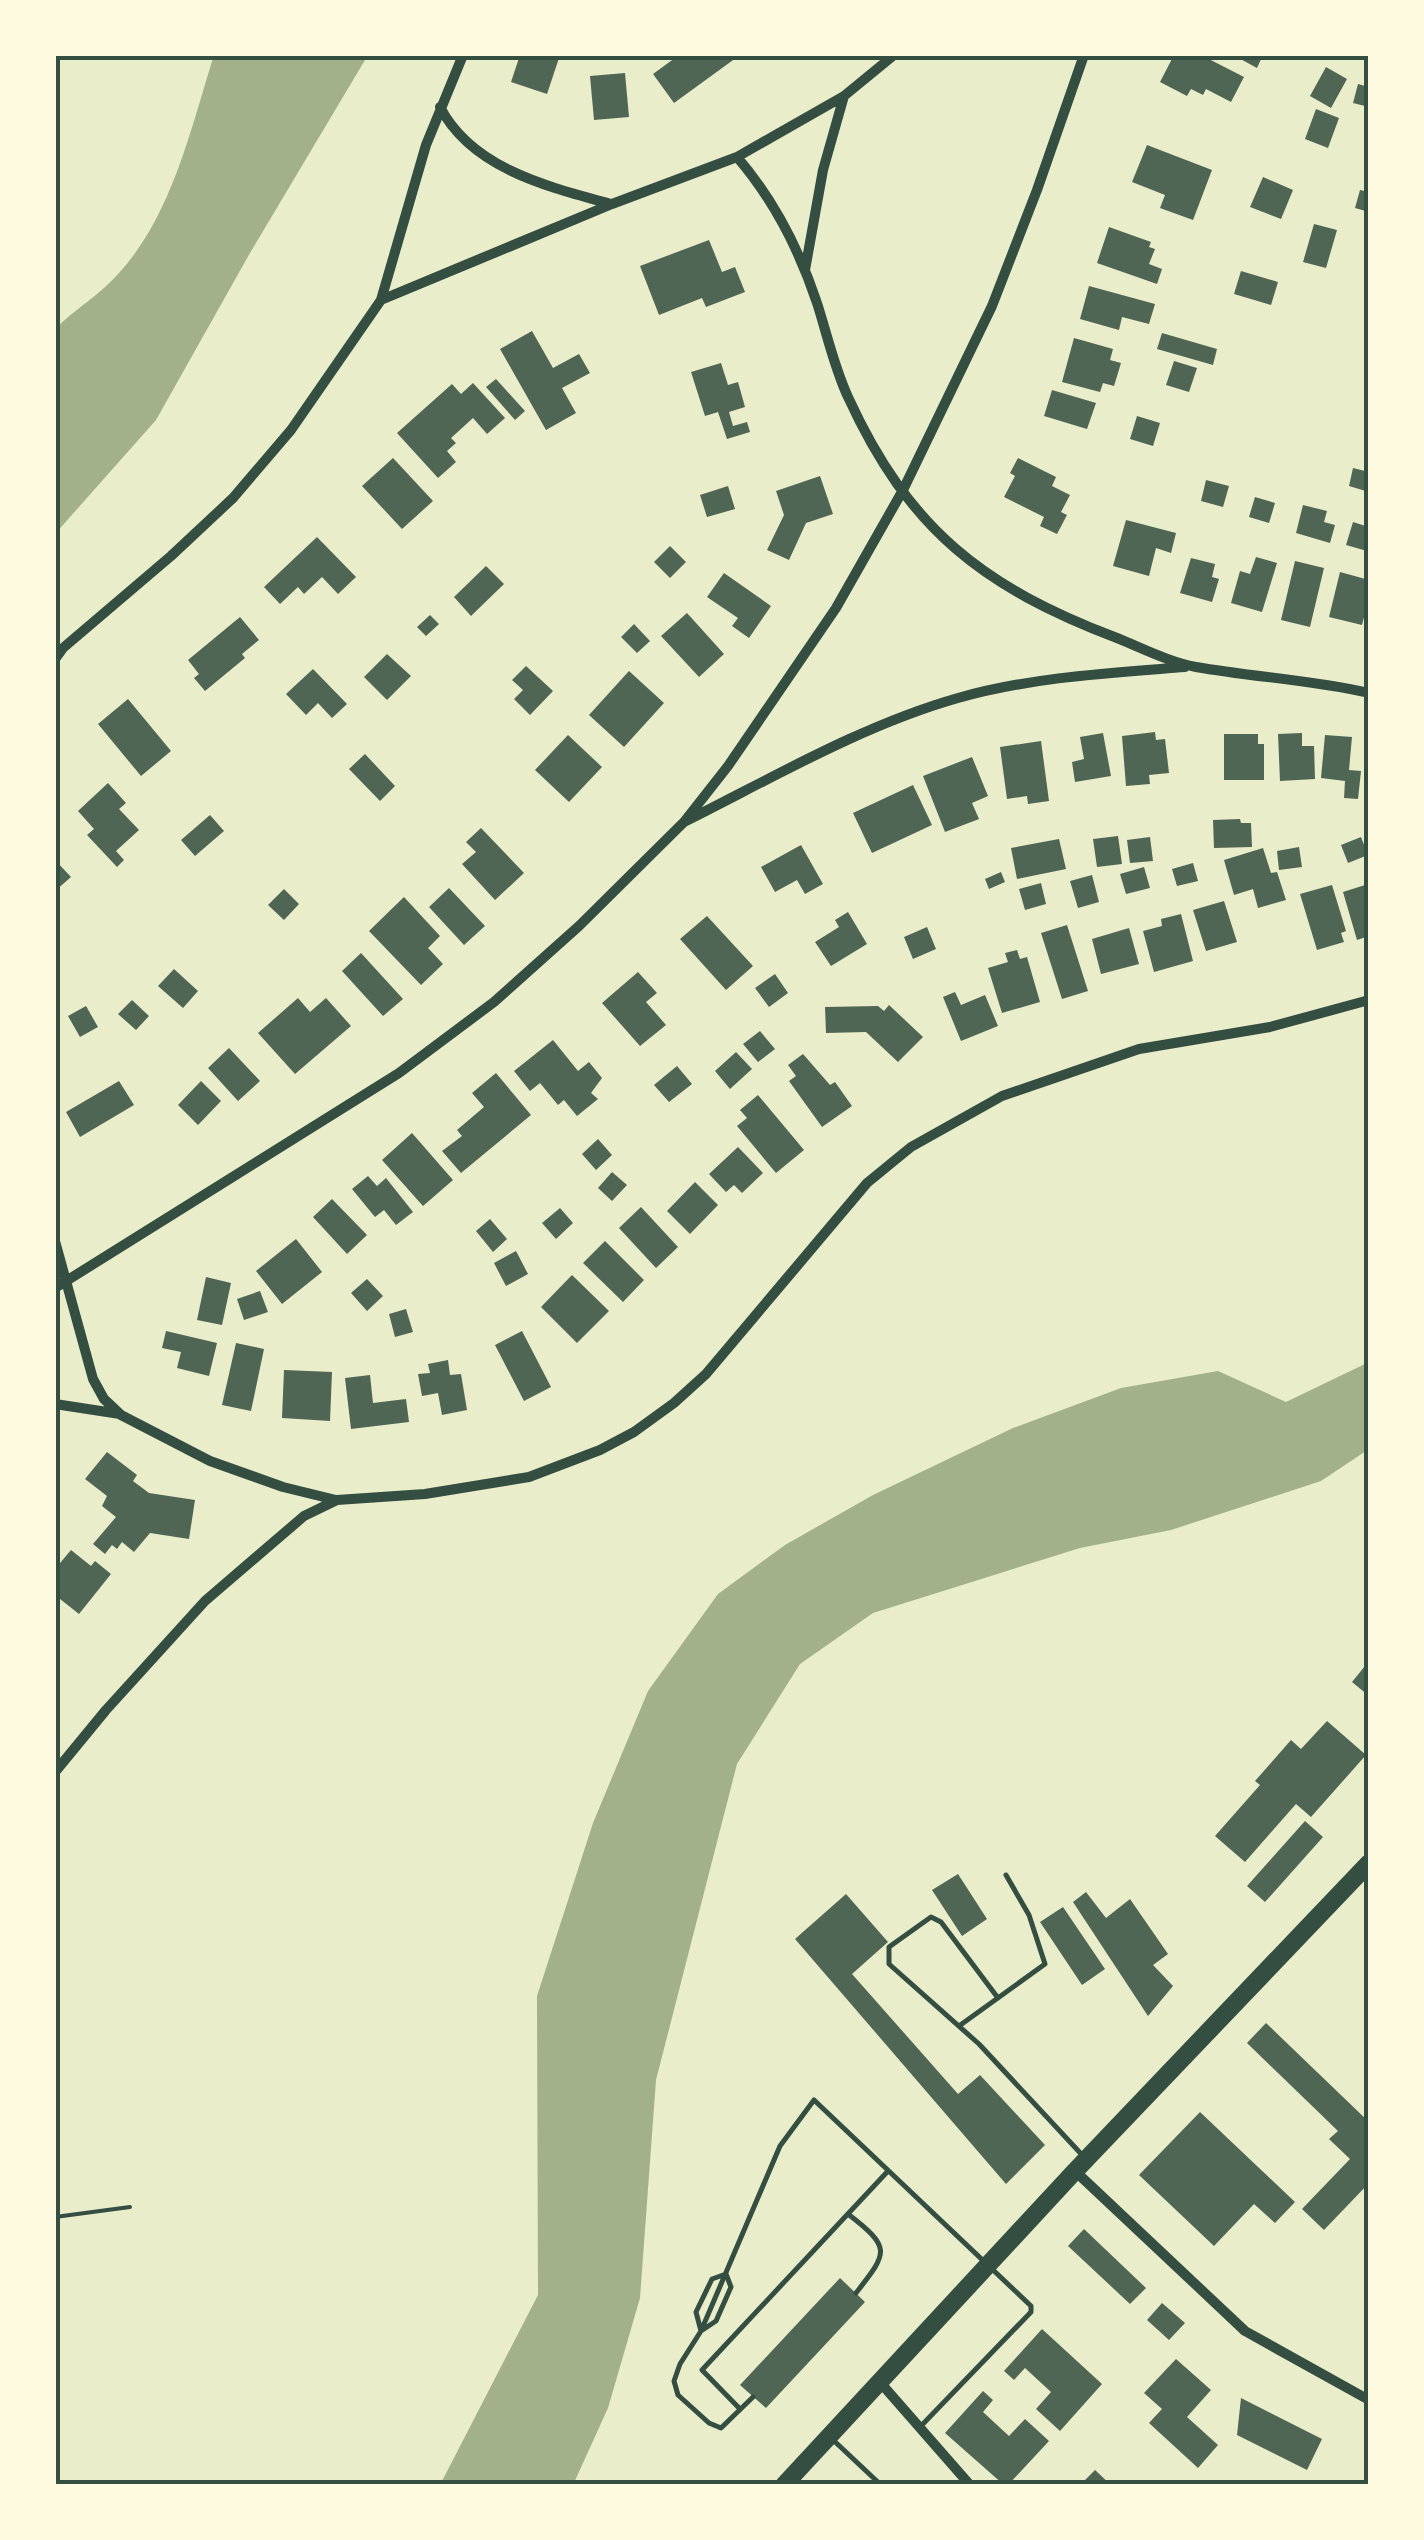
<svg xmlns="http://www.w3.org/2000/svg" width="1424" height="2540" font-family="Ubuntu,sans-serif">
<rect width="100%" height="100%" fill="#e9edc9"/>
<path fill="#a3b18a" d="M214 55H368L250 253 156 420 55 534V329C75 309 101 294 119 273 172 215 191 128 214 55Z
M1369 1362V1449L1321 1481 1171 1530 1080 1548 873 1613 800 1664 737 1764 656 2080 640 2298 608 2408 573 2485H440L538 2295 537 1996 593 1823 648 1691 718 1594 785 1545 873 1495 1013 1428 1121 1388 1218 1371 1286 1402Z"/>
<path fill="#4f6655" d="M520 55H560L547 94 511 82Z
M679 55H740L674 103 653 74Z
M1174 55H1201L1244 77 1231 102 1206 89 1203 95 1191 89 1187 96 1160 82Z
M1233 55H1263L1257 68Z
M1326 67 1347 79 1331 108 1310 96Z
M625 73 629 117 594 120 590 76Z
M1358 84 1369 87V107L1353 103Z
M1316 109 1339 118 1328 148 1305 139Z
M1147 145 1212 170 1193 220 1160 208 1165 195 1132 182Z
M1263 177 1293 190 1281 219 1250 207Z
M1360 190 1369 192V212L1355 208Z
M1314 224 1337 230 1326 268 1303 262Z
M1109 227 1151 242 1149 247 1155 249 1149 264 1162 269 1157 284 1097 263Z
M709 240 722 272 735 267 745 292 706 307 702 298 659 315 640 266Z
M1241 271 1278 282 1271 305 1234 294Z
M1089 286 1155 304 1149 324 1122 317 1119 330 1080 319Z
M532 331 553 368 579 354 590 373 562 388 576 413 546 430 500 349Z
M1162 333 1217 349 1213 365 1157 349Z
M1074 338 1113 349 1110 360 1121 363 1114 386 1103 383 1100 392 1062 382Z
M1174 361 1197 368 1189 392 1166 385Z
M721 363 728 385 738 382 745 407 729 412 733 426 747 422 750 432 727 439 718 412 705 416 691 372Z
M496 379 525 411 515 420 486 387Z
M473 383 505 418 487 434 473 418 451 438 456 443 447 451 456 462 438 478 397 433 452 384 461 394Z
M1052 390 1096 403 1087 429 1044 416Z
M1137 416 1160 423 1153 446 1130 439Z
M393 458 433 501 402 529 362 486Z
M1018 458 1056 477 1052 486 1070 495 1061 512 1067 515 1057 534 1040 526 1044 517 1004 497 1015 476 1010 473Z
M1353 468 1369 472V492L1349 486Z
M820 476 833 514 806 523 789 560 767 550 784 515 776 491Z
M1206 480 1229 486 1223 507 1201 501Z
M728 486 735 509 707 517 700 495Z
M1255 497 1275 503 1269 523 1249 517Z
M1303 505 1327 511 1324 522 1335 525 1330 543 1296 533Z
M1126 520 1176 533 1171 553 1156 548 1149 576 1113 566Z
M1353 522 1369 527 1367 551 1346 545Z
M317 537 356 577 338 594 322 577 304 594 298 587 280 604 264 587Z
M670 546 686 562 670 578 654 562Z
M1256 557 1277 563 1262 612 1231 603 1240 571 1250 574Z
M1191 558 1215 564 1212 577 1219 579 1212 602 1180 593Z
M1295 561 1324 568 1310 627 1281 620Z
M486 566 504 584 471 616 454 597Z
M1340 572 1369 580V598L1362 625 1329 617Z
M724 573 771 606 749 638 732 626 738 618 707 597Z
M687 613 724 654 699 677 661 636Z
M430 615 439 624 426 636 417 627Z
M240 617 259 640 242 654 245 658 205 691 194 678 199 674 188 660Z
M634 624 650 641 637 653 621 637Z
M387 654 411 676 387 700 364 677Z
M526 666 553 691 530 715 514 699 523 690 512 680Z
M313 669 347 704 332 718 318 703 306 715 286 694Z
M629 671 664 703 624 747 589 715Z
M128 699 171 751 141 776 98 724Z
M1155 732 1156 740 1165 739 1169 773 1149 775 1150 784 1126 786 1122 736Z
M1103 733 1111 776 1075 782 1072 762 1084 759 1080 737Z
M1302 733V746H1314L1315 779 1280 781 1278 734Z
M1224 734H1258V744H1264V780H1224Z
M568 735 602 767 569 802 535 770Z
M1325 735 1352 737 1349 770 1361 771 1358 799 1344 798 1345 781 1321 778Z
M1041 741 1049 801 1028 804 1027 796 1007 799 1000 747Z
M365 754 395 786 380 801 349 769Z
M972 757 988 796 972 803 979 819 945 832 923 776Z
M108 783 126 803 119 809 139 830 116 851 124 860 117 867 87 835 94 829 78 811Z
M913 785 932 825 872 853 853 813Z
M210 815 224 831 195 856 181 840Z
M1240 819 1241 823H1251L1252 847 1214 848 1213 820Z
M481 828 524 873 495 900 462 864 476 852 466 842Z
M1118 836 1122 864 1097 867 1093 839Z
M1150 837 1153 861 1130 863 1127 840Z
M1361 837 1368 855 1348 863 1341 845Z
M1059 839 1066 869 1017 879 1011 848Z
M801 845 823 884 805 894 797 880 775 892 761 867Z
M1299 847 1302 867 1279 870 1277 851Z
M1263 848 1271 873 1277 872 1286 900 1258 908 1253 889 1234 895 1224 860Z
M55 860 71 877 55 891Z
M1193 863 1198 881 1177 886 1172 869Z
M1144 867 1150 888 1126 894 1120 874Z
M1001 872 1005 882 989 889 985 879Z
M1092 875 1099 902 1078 908 1070 881Z
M1041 883 1046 904 1025 910 1019 889Z
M1332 885 1346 931 1341 933 1344 942 1317 950 1300 894Z
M1365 885 1369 899V936L1357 940 1343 892Z
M449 888 485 926 464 945 429 907Z
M284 889 299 904 284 920 268 905Z
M404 897 440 936 428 948 443 964 421 985 369 931Z
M1224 901 1237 942 1206 951 1193 910Z
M848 912 867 944 831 966 815 942 839 927 835 920Z
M1181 914 1193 961 1154 972 1143 931 1162 926 1161 919Z
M707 916 753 966 726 990 680 939Z
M1067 925 1088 991 1062 999 1041 933Z
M927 927 936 949 913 959 904 937Z
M1129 928 1139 964 1101 974 1092 939Z
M1017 950 1020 959 1027 957 1040 1002 1002 1013 988 968 1008 962 1005 953Z
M361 953 403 999 383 1016 342 971Z
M174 969 198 991 183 1008 158 986Z
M638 972 657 993 646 1002 666 1025 640 1046 602 1003Z
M775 974 788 993 769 1007 755 988Z
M955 992 961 1005 985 995 998 1026 961 1041 943 997Z
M298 998 310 1012 326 998 351 1026 295 1074 258 1033Z
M132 1000 149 1016 136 1030 118 1014Z
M889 1005 923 1037 898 1062 866 1032 826 1033 825 1007 878 1006 884 1011Z
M86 1006 98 1027 80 1037 68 1016Z
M760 1031 775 1049 758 1062 743 1044Z
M553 1040 578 1071 589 1062 602 1078 591 1093 598 1099 577 1116 564 1100 558 1105 540 1083 530 1091 514 1071Z
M229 1048 260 1081 238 1101 208 1068Z
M736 1052 752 1069 730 1089 715 1071Z
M803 1054 830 1085 835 1082 852 1106 822 1127 789 1081 796 1076 788 1065Z
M677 1066 692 1084 669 1102 654 1085Z
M496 1073 531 1115 461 1173 442 1151 462 1136 457 1130 484 1107 472 1093Z
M119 1081 134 1105 80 1137 66 1112Z
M201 1081 221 1101 198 1125 178 1105Z
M758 1095 804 1150 776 1173 737 1126 747 1118 740 1110Z
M412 1133 453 1180 423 1206 382 1160Z
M598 1139 612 1155 596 1170 582 1154Z
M738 1147 763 1173 742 1193 734 1185 726 1192 709 1174Z
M612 1172 627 1185 612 1201 598 1188Z
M368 1176 377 1186 386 1178 413 1212 396 1225 384 1210 375 1217 352 1189Z
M695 1182 718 1205 690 1234 667 1211Z
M332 1199 367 1235 347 1254 313 1217Z
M641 1207 678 1247 656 1268 619 1228Z
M560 1208 573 1223 556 1239 542 1223Z
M490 1219 507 1239 493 1252 476 1231Z
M296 1239 322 1272 282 1304 256 1271Z
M605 1241 644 1280 623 1302 583 1263Z
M516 1251 528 1274 506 1286 494 1263Z
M572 1275 609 1311 577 1343 541 1307Z
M206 1277 231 1283 222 1325 197 1320Z
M367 1279 383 1296 367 1311 351 1293Z
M260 1291 268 1312 244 1320 237 1299Z
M406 1309 413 1332 395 1337 389 1314Z
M166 1331 217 1343 209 1376 177 1368 181 1352 162 1348Z
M522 1331 551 1387 524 1401 495 1345Z
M236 1343 264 1349 251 1411 222 1405Z
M448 1360 450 1375 461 1374 467 1410 442 1415 438 1393 422 1396 418 1374 430 1373 428 1364Z
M284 1370 332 1372 330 1421 282 1418Z
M370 1375 373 1403 406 1399 409 1422 351 1429 345 1378Z
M107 1452 137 1475 133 1481 149 1493 195 1500 189 1539 150 1533 134 1552 122 1542 117 1549 112 1545 105 1554 93 1544 116 1517 102 1506 107 1496 85 1479Z
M71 1550 91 1566 95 1561 111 1574 79 1614 55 1595V1569Z
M1369 1661V1696L1352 1682Z
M1327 1721 1366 1755 1311 1817 1296 1804 1245 1862 1215 1836 1260 1785 1255 1781 1291 1740 1301 1749Z
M1305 1821 1323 1837 1265 1902 1247 1886Z
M958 1874 987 1919 962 1936 932 1890Z
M1086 1892 1106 1918 1130 1899 1168 1954 1153 1965 1173 1986 1148 2016 1073 1902Z
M846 1894 888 1942 852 1974 958 2094 980 2075 1045 2145 1006 2184 795 1939Z
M1063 1907 1105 1969 1082 1985 1040 1922Z
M1266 2023 1369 2122V2183L1324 2230 1302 2209 1350 2159 1329 2139 1338 2131 1247 2043Z
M1200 2112 1295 2202 1275 2223 1254 2204 1214 2246 1139 2175Z
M1084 2229 1146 2288 1130 2304 1068 2246Z
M840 2278 865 2302 766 2408 740 2385Z
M1162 2303 1185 2323 1169 2340 1147 2320Z
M1042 2329 1102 2384 1060 2431 1036 2409 1051 2392 1025 2368 1014 2380 1004 2371Z
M1176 2359 1211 2390 1187 2417 1218 2445 1198 2468 1149 2423 1162 2409 1144 2393Z
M983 2391 993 2400 983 2412 1009 2436 1025 2419 1049 2441 1008 2485H1004L945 2433Z
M1241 2398 1322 2439 1307 2470 1237 2435Z
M1095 2470 1111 2485H1080Z"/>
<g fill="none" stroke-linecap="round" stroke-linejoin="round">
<path stroke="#344e41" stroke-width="4" d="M55 2217 130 2207"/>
<path stroke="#344e41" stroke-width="5" d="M998 1998 941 1922 931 1917 889 1947V1964L979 2044 1084 2157
M959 2026 1045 1964 1029 1915 1006 1875
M848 2214C892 2248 888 2252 856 2293
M726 2274 731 2287 716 2321 701 2331 696 2312 712 2279Z
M753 2397 721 2428 709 2423 678 2395 674 2381 680 2364 701 2331 780 2146 814 2100 1031 2306V2312L920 2427
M740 2409 702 2370 888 2171
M831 2438 881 2485"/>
<path stroke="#344e41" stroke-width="10" d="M440 107C472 169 549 187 611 204
M737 157C774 200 799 249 817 303 827 334 834 367 848 397 909 530 983 587 1117 638 1142 648 1169 662 1196 667 1253 677 1312 680 1369 693
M805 270 823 170 844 96
M381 300 612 204 737 157 844 96 894 55
M55 659 63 648 171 556 233 498 291 430 381 300 426 145 463 55
M686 821C774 777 863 725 958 698 1032 677 1109 673 1185 667
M55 1241 93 1379 104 1399 121 1415 210 1461 283 1487 336 1500
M55 1288 399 1073 494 1002 579 926 684 822 728 766 836 608 903 490 992 306 1037 190 1084 55
M55 1404 120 1414
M55 1772 106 1710 205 1601 304 1516 337 1500 425 1494 529 1477 600 1450 634 1432 674 1403 706 1374 867 1183 911 1147 1002 1096 1139 1049 1270 1027 1369 1000
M1075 2171 1245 2331 1369 2400
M879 2381 970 2485"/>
<path stroke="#344e41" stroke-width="18" d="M784 2485 1075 2171 1369 1863"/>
</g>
<rect width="1424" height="2540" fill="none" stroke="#fefae0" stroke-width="115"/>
<rect x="58" y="58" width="1308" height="2424" fill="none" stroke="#344e41" stroke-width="4"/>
</svg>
